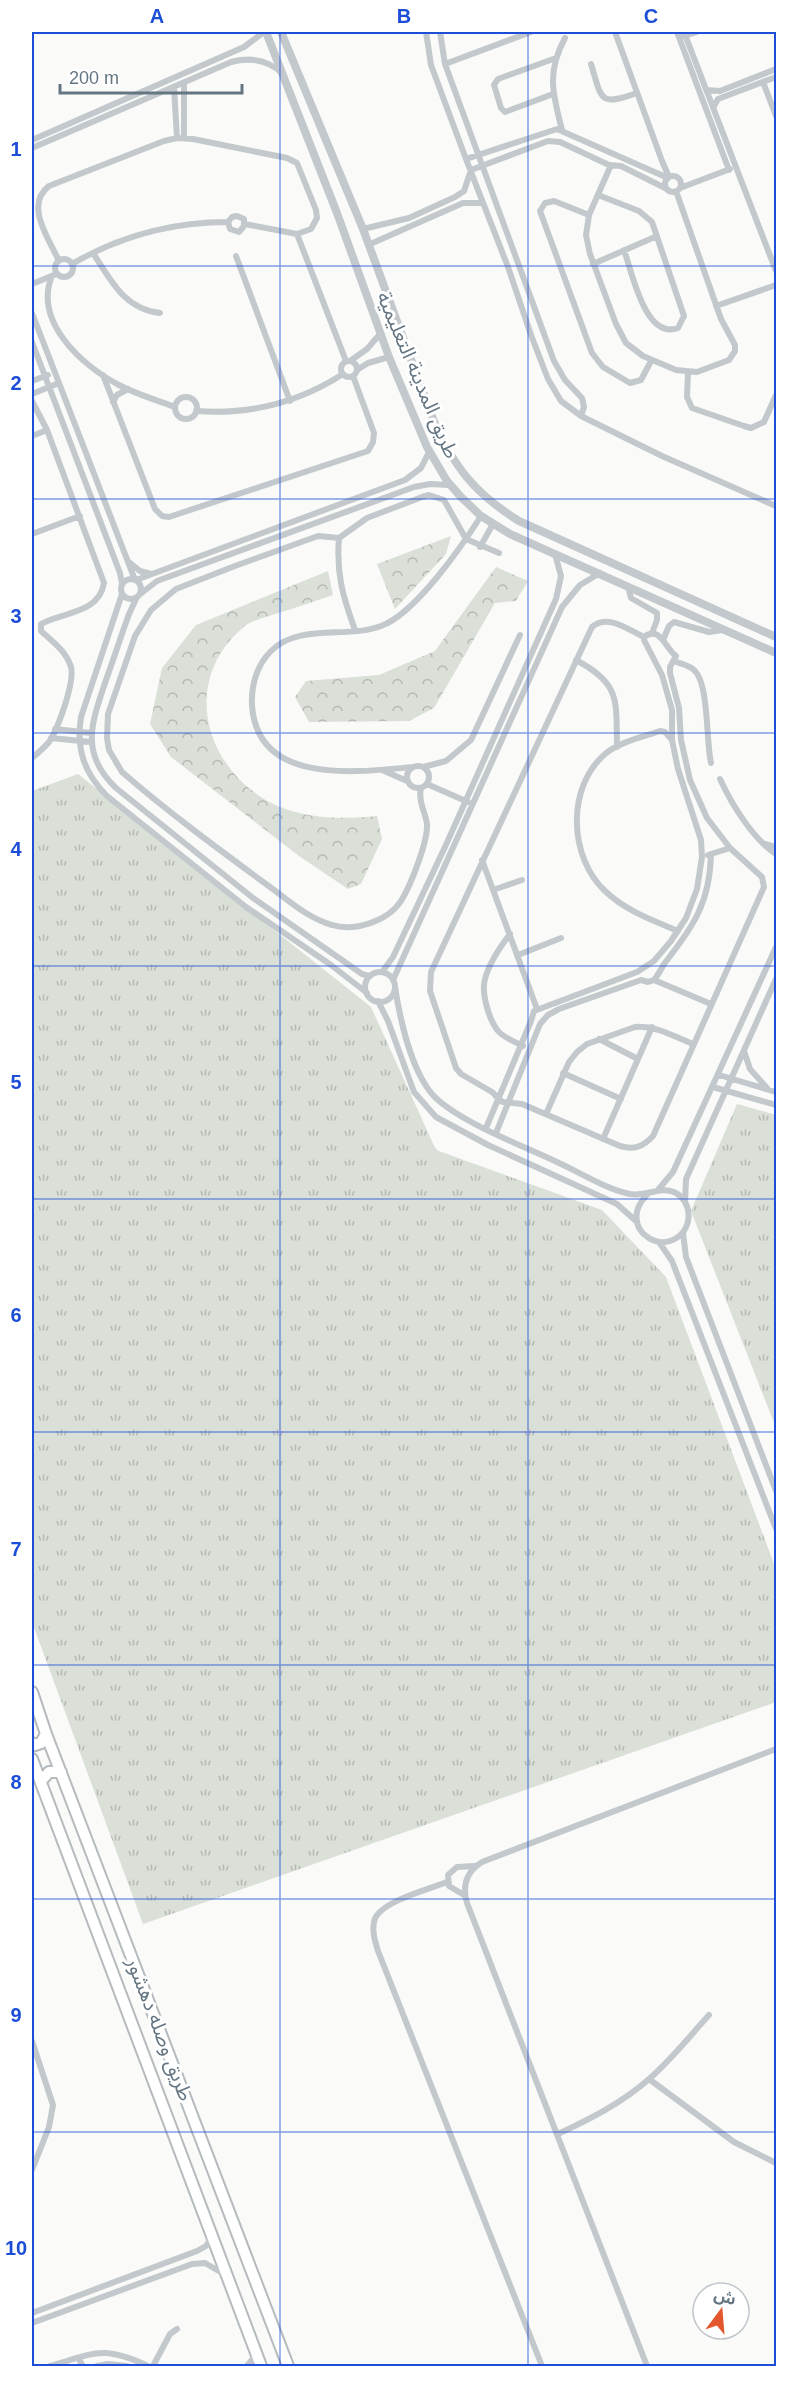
<svg xmlns="http://www.w3.org/2000/svg" width="808" height="2398" font-family="Helvetica,'Noto Sans Arabic',sans-serif">
<defs>
<pattern id="grass-tufts" width="24" height="20" patternUnits="userSpaceOnUse" patternTransform="scale(1.5)"><rect width="24" height="20" fill="#dadfd7"/><path d="M3 7l-1-3M5 7V3M7 7l1-3M15 17l-1-3M17 17v-4M19 17l1-3" fill="none" stroke="#b4b9b4"/></pattern>
<pattern id="park-crowns" width="20" height="18" patternUnits="userSpaceOnUse" patternTransform="scale(1.5)"><rect width="20" height="18" fill="#dadfd7"/><path d="M2 6a3 3 0 1 1 6 0M12 15a3 3 0 1 1 6 0" fill="none" stroke="#b4b9b4"/></pattern>
</defs>
<rect width="100%" height="100%" fill="#fafaf8"/>
<path fill="url(#grass-tufts)" d="M78 774 371 1007 436 1150 602 1210 666 1277 776 1569V1702L143 1924 32 1622V791Z
M737 1104 776 1115V1428L691 1211Z"/>
<path fill="url(#park-crowns)" d="M451 536 446 554 395 609 377 564Z
M496 567 528 581 516 601 495 603 434 708 409 721 309 722 295 697 306 681 379 675 435 651Z
M328 571 333 595C312 602 292 609 272 615 264 618 253 620 246 625 186 673 198 753 258 795 292 819 338 820 377 816L382 839 361 884 348 889 299 856 171 757 150 724 162 668 196 625Z"/>
<g fill="none" stroke-linecap="round" stroke-linejoin="round">
<g stroke="#b5babe" stroke-width="14">
<path id="primary" d="M32 1692 46 1734 288 2366
M32 1743 35 1745 41 1743 46 1734
M32 1759 261 2366
M41 1781 49 1772H61"/>
</g>
<path stroke="#c3c8cc" stroke-width="6" d="M426 32 431 65 466 159 508 267 531 335 548 379 561 401 581 416 662 456 776 506
M440 32 445 64 554 361 565 380 582 398 584 407 581 416
M615 32 662 161 669 177
M677 32 729 170
M684 32 776 271
M684 36 697 32
M445 64 531 32
M591 64C602 99 598 107 637 93
M763 82 776 116
M174 87 177 138
M707 90 720 91 776 69
M553 94 505 112 501 108 494 85 498 79 556 58
M714 106 718 99 776 77
M562 130C553 94 546 73 565 38
M184 138V83
M32 140 244 47 264 32
M32 148 231 62C250 57 268 60 282 73
M466 159 557 129 668 178
M611 165 589 215 586 235 590 254 616 324 626 343 643 356 676 370 697 372 729 360 735 351V345L721 319 676 191
M665 184a8 8 0 1 1 16 0a8 8 0 1 1-16 0Z
M680 188 730 169
M598 195 639 211 652 222 684 316 678 328C645 340 632 272 624 250
M589 215 554 201 545 203 540 211 592 353 603 367 630 383 641 380 651 361
M363 229 409 218 455 197 464 191 471 170 548 141 560 142 609 165 621 166 667 189
M297 234 346 361
M368 245 463 203H482
M93 253C111 280 124 309 160 313
M236 256 290 401
M55 268a9 9 0 1 1 18 0a9 9 0 1 1-18 0Z
M59 261C49 239 24 205 49 186L164 141 177 138 193 139 287 158 297 163 316 210 317 218 311 229 297 234 245 224
M72 264C120 236 172 222 228 222L232 217 237 216 244 219V226L239 232 230 229 228 222
M593 264 657 236
M52 276C33 321 82 366 119 385 136 394 156 400 175 407
M32 284 54 275
M716 306 776 285
M32 313 135 580
M32 342 120 573 122 584
M341 369a8 8 0 1 1 16 0a8 8 0 1 1-16 0Z
M350 361 367 349 380 334
M357 370 368 363 389 357
M688 372 687 397 692 408 744 426 751 428 764 422 776 395
M103 375 155 509 162 516 169 517 368 451 373 442 374 433 353 376
M32 381 48 375
M32 394 59 383
M175 408a11 11 0 1 1 22 0a11 11 0 1 1-22 0Z
M32 401 47 430 104 583C99 614 62 612 41 624V631C53 642 66 651 71 667 75 682 58 729 49 742 44 748 38 753 32 758
M113 402 117 395 128 389
M196 411C249 415 298 403 343 374
M32 436 47 430
M32 534 80 516
M339 538C336 574 343 597 355 630
M480 547 493 524
M129 562 140 571 151 574
M121 589a10 10 0 1 1 20 0a10 10 0 1 1-20 0Z
M136 580 405 480 421 468 429 452
M628 586 631 598 657 613V620L652 633
M122 594 81 717C76 749 84 773 107 796L246 907 331 965 367 993
M139 595 157 581 414 487 430 484 449 485
M137 597 129 614C121 636 114 658 106 680 92 722 79 753 116 788L253 898 362 974 369 976
M663 640 669 626 674 622 709 632 722 630
M576 660C621 684 616 700 617 747
M674 661C681 664 690 665 695 671 709 685 706 742 711 763
M55 729 91 733
M51 738 91 742
M672 740 665 732 660 731C643 737 619 742 605 754 566 788 569 857 605 891 626 911 652 920 678 931
M407 777a11 11 0 1 1 22 0a11 11 0 1 1-22 0Z
M413 767C357 772 257 786 252 705 251 685 257 665 271 651 299 623 347 639 381 626 415 614 462 546 481 516
M423 767 446 761 471 740 520 635
M382 770 407 781
M720 779C732 805 753 839 776 854
M427 784 468 802
M421 788C418 801 425 811 427 824 428 841 411 885 401 901 388 921 355 932 332 925 307 918 287 899 266 884 217 848 168 812 122 772L109 750 107 738 108 714 135 636 151 610 176 589 235 566 318 536 339 538 367 518 422 497 429 495 444 500 466 539 499 553
M766 844 776 847
M708 855 730 848
M482 860 537 1009
M493 890 522 880
M510 934C500 947 489 963 485 979 481 993 489 1021 499 1032 505 1038 515 1042 523 1046
M518 955 561 938
M382 972 393 957 445 847 556 599 561 576 555 554
M365 987a15 15 0 1 1 30 0a15 15 0 1 1-30 0Z
M393 980 562 607 580 585 600 573
M654 980 711 1004
M395 987C400 1019 411 1069 432 1094 456 1121 524 1146 559 1163 581 1173 606 1189 630 1194 647 1197 659 1186 674 1192 695 1202 693 1234 670 1241 661 1244 651 1241 645 1235 643 1234 640 1229 639 1228 633 1215 638 1204 647 1195
M378 1001 388 1021 414 1092 436 1117 488 1145 617 1204 637 1222
M599 1039 638 1059
M744 1051 750 1069 767 1088
M563 1073 621 1099
M719 1075 776 1092
M713 1087 776 1105
M546 1114 569 1062 577 1052 587 1044 635 1027C656 1025 675 1037 693 1044
M486 1128 531 1021 534 1011 637 972 654 961 671 941 686 918 697 889 702 857 701 840 678 769 672 740V710L662 675 644 640V637C660 625 665 648 676 656L670 667V673L679 708 681 740 690 780 707 818 730 848 762 877 764 887 653 1136C643 1147 634 1150 620 1146L522 1104 503 1102C498 1100 496 1095 492 1092L461 1074 456 1068 430 991 431 972 592 627C607 613 629 630 644 637
M496 1133 540 1024 548 1015 559 1009 641 980 648 982 654 980C658 975 661 969 664 964 693 927 710 903 711 854
M603 1139 652 1027
M658 1190 673 1172 776 947
M685 1202 686 1179 776 979
M683 1233 686 1257 776 1491
M659 1242 672 1261 776 1529
M447 1882C430 1889 377 1902 374 1922 372 1932 375 1941 378 1951L542 2366
M464 1895 449 1886 448 1875 457 1867 475 1866
M32 2041 53 2105 49 2127 32 2170
M649 2079 734 2142 776 2163
M558 2134C590 2119 622 2103 649 2079 671 2060 689 2037 709 2015
M32 2313 197 2251 206 2246 211 2238
M32 2323 192 2264 205 2263 224 2274
M78 2358 83 2366
M50 2366C95 2353 103 2345 148 2366
M97 2366 108 2364 127 2366
M153 2366 170 2334 177 2329
M247 2366 256 2355
M647 2366 467 1903C462 1886 466 1872 482 1862L776 1749"/>
<path stroke="#c3c8cc" stroke-width="8" d="M266 32 337 213 389 357 427 447 447 481 461 497 481 516 510 534 776 653
M281 32 363 229 433 419C454 467 474 493 519 521L776 637"/>
<use href="#primary" stroke="#fff" stroke-width="10"/>
</g>
<path fill="none" stroke="#1d4ed8" stroke-width="1.5" stroke-opacity="0.55" d="M280 32V2366M528 32V2366M32 266H776M32 499H776M32 733H776M32 966H776M32 1199H776M32 1432H776M32 1665H776M32 1899H776M32 2132H776"/>
<g text-anchor="middle" dominant-baseline="central" stroke-width="6" stroke-linejoin="round" paint-order="stroke">
<g font-size="20" fill="#657683" stroke="#fff">
<text transform="translate(418 375) rotate(67)">طريق المدينة التعليمية</text>
<text transform="translate(160 2029) rotate(69)">طريق وصله دهشور</text>
</g>
</g>
<rect width="808" height="2398" fill="none" stroke="#ffffff" stroke-width="66"/>
<g transform="translate(721 2311) rotate(16)"><circle r="28" fill="#ffffff" stroke="#c1c8cd" stroke-width="1.5"/>
<path d="M0-4.5L10 22L0 15L-10 22Z" fill="#e4572e"/>
<text y="-9" font-size="16" font-weight="bold" text-anchor="middle" fill="#657683">ش</text>
</g>
<path d="M60 84v9h182v-9" fill="none" stroke="#657683" stroke-width="3"/>
<text x="69" y="84" font-size="18" fill="#657683" stroke="#ffffff" stroke-width="4.5" paint-order="stroke">200 m</text>
<rect x="33" y="33" width="742" height="2332" fill="none" stroke="#1d4ed8" stroke-width="2"/>
<g font-size="20" text-anchor="middle" font-weight="bold" fill="#1d4ed8">
<text x="157" y="23">A</text>
<text x="404" y="23">B</text>
<text x="651" y="23">C</text>
<text x="16" y="156">1</text>
<text x="16" y="390">2</text>
<text x="16" y="623">3</text>
<text x="16" y="856">4</text>
<text x="16" y="1089">5</text>
<text x="16" y="1322">6</text>
<text x="16" y="1556">7</text>
<text x="16" y="1789">8</text>
<text x="16" y="2022">9</text>
<text x="16" y="2255">10</text>
</g>
</svg>
